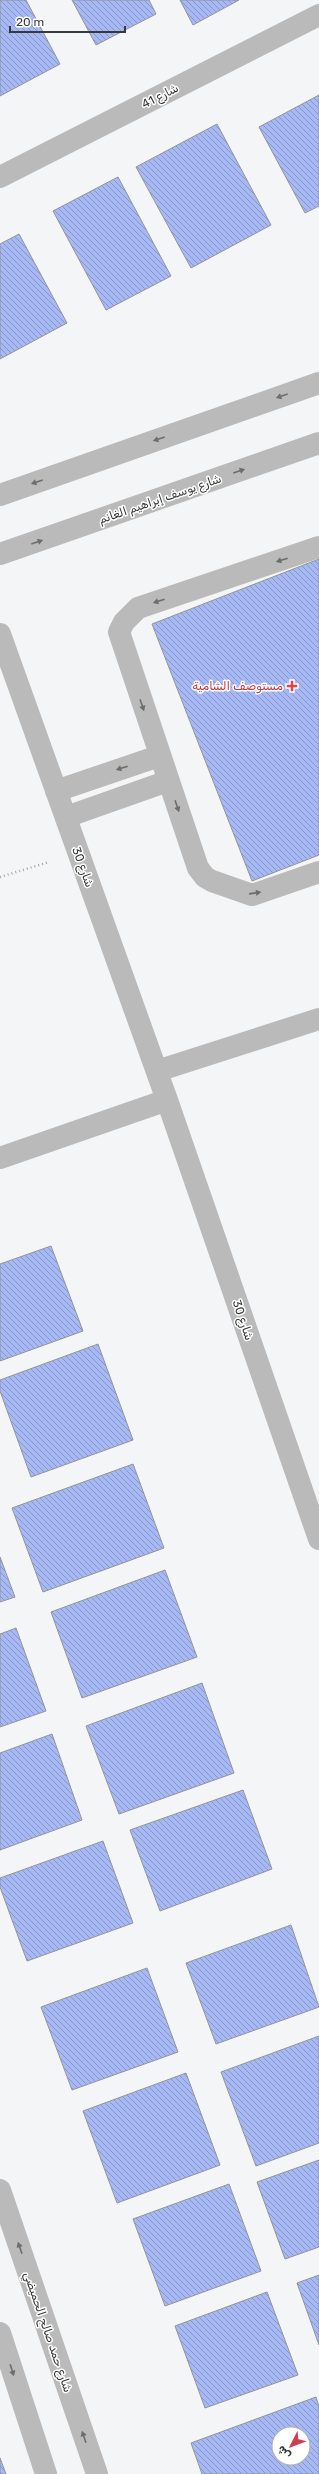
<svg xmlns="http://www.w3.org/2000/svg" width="319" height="2474" font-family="Rubik,'Noto Sans Arabic',sans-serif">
<defs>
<pattern id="building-back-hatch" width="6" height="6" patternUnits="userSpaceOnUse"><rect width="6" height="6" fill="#a6b9f4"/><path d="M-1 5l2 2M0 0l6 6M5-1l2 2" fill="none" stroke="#8897c7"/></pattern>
</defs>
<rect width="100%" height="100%" fill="#f4f5f7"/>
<path fill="url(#building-back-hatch)" stroke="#939496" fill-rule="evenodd" d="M0 0H26L60 64 0 96Z
M72 0H149L156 14 96 45Z
M180 0H239L193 25Z
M319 95V206L305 213 259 127Z
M217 124 271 225 191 268 136 167Z
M118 177 171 276 106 310 53 211Z
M19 234 67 323 0 359V244Z
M319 559V855L252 881 152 624Z
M51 1246 83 1331 0 1361V1264Z
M98 1344 133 1440 31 1477 0 1391V1380Z
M133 1464 164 1548 43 1592 12 1508Z
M0 1557 15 1597 0 1602Z
M165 1570 197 1657 82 1698 51 1612Z
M16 1628 46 1711 0 1727V1634Z
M202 1683 234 1773 119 1814 86 1726Z
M52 1734 82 1820 0 1850V1753Z
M243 1790 272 1869 160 1911 130 1830Z
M103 1841 133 1923 27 1961 0 1887V1878Z
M291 1925 319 2007 216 2044 186 1963Z
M147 1968 178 2052 72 2090 41 2007Z
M319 2036V2143L256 2166 221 2072Z
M186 2073 220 2165 117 2203 83 2111Z
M319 2160V2247L285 2259 257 2182Z
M229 2184 261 2271 165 2306 133 2219Z
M319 2275V2345L297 2283Z
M267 2292 298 2375 205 2408 175 2326Z
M316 2397 319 2407V2474H202L191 2443ZM279 2434H303V2458H279Z
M0 2458 6 2474H0Z"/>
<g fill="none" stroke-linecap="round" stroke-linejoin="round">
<path stroke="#a5a6a7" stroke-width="2.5" stroke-dasharray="1 3" stroke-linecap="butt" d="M0 877 49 862"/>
<path stroke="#bbbaba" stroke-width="22" d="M0 177 319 15
M0 495 319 383
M319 547 138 608 124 622 119 632 198 868 205 877 212 881 252 895 319 872
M0 554 319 443
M0 634 167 1100 319 1539
M56 791 159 756
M66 817 168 781
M157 1071 319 1019
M0 1158 167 1100
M0 2190 97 2474
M0 2333 46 2474"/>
</g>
<defs><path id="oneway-solid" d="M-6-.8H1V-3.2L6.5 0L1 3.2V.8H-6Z"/></defs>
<g fill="#6c6d6d">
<use href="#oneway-solid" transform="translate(282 396) rotate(161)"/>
<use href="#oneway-solid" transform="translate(159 439) rotate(161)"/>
<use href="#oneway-solid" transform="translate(239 471) rotate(-19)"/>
<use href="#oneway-solid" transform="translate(37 482) rotate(161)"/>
<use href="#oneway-solid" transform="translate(37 542) rotate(-19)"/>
<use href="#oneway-solid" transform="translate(282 560) rotate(162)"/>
<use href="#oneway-solid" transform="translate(159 601) rotate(162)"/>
<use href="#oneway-solid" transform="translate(142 705) rotate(71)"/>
<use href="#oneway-solid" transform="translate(122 768) rotate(162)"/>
<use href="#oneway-solid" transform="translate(177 806) rotate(71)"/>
<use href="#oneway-solid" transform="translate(255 893) rotate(-8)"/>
<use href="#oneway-solid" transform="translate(20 2248) rotate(-109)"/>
<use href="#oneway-solid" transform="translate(12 2370) rotate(72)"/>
<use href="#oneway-solid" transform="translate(84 2437) rotate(-109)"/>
</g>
<path fill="#e0444e" stroke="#fff" stroke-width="1.5" d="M290 680h4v4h4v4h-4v4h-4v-4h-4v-4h4z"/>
<g text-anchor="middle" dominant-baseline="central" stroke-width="3" stroke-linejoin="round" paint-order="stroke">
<g font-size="12" fill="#383939" stroke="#fff">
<text transform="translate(160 96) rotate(-27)">شارع 41</text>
<text transform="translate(160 499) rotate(-19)">شارع يوسف إبراهيم الغانم</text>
<text transform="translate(83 867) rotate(70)">شارع 30</text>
<text transform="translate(243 1320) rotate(71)">شارع 30</text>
<text transform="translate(48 2332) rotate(71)">شارع حمد صالح الحميضي</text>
</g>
<g font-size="12" fill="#be3a42" stroke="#fff" text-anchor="end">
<text x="283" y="686">مستوصف الشامية</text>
</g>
</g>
<g transform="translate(291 2446) rotate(228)"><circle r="19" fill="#ffffff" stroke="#afb0b0"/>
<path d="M0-3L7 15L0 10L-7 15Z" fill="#ce3e57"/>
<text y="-6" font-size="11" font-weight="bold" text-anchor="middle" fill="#383939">ش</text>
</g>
<path d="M10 26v6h115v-6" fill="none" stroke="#383939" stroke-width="2"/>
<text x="16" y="26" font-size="12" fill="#383939" stroke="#ffffff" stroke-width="3" paint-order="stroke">20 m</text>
</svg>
